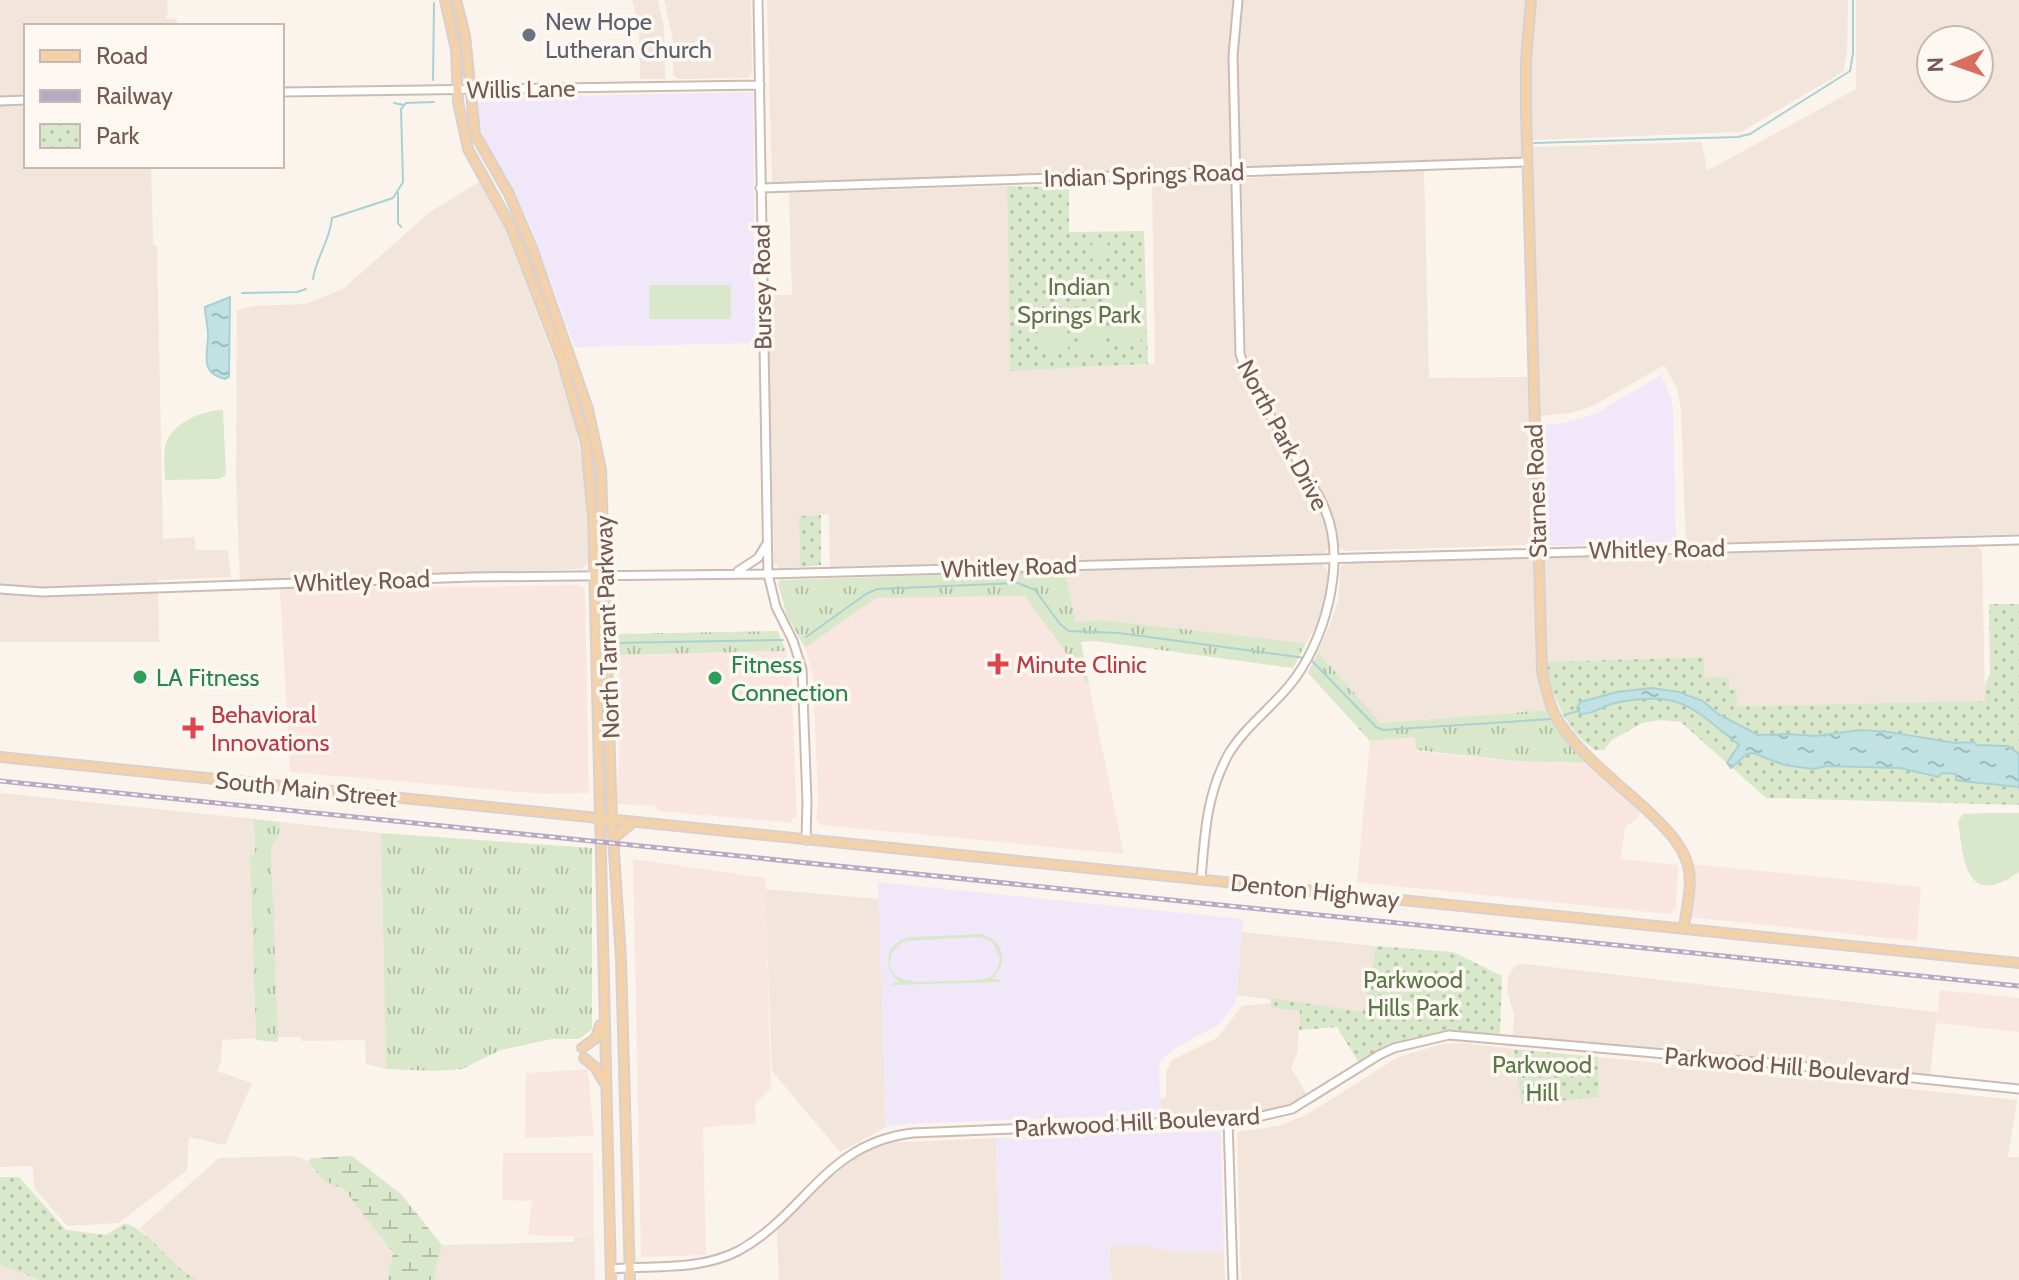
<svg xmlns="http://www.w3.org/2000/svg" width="2019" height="1280" font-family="Cabin,sans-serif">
<defs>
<pattern id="grass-tufts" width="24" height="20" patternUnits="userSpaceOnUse" patternTransform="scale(2)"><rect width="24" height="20" fill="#d9e8cb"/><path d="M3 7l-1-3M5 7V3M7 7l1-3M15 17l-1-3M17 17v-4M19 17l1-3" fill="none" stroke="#b5bfa7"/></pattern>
<pattern id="wetland-marsh" width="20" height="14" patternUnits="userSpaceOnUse" patternTransform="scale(2)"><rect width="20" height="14" fill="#d9e8cb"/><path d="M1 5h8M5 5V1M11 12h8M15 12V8" fill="none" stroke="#b5bfa7"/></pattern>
<pattern id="park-dots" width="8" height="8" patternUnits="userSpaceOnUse" patternTransform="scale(2)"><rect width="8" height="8" fill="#d9e8cb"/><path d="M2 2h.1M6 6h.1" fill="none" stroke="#b5bfa7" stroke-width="1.8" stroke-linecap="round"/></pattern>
<pattern id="water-ripples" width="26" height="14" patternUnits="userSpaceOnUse" patternTransform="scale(2)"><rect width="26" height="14" fill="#c1e2e3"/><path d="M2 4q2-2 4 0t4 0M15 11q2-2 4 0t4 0" fill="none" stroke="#a1baba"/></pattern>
</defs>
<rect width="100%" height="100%" fill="#fbf4ec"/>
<path fill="#f2e5db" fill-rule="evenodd" d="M0 0H167L168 13 165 18 177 20V26H26V166H151L153 245 157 246 163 539 195 537V550H228L231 577 158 580 159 642H0Z
M632 0H658L664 28 665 79H640L639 30Z
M664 0H751L752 73 748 78 677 79 673 75V40Z
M767 0H1527L1521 61 1523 153 1519 159 772 184Z
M1535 0H1848L1847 54 1843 72 1741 132 1532 140 1530 79Z
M1856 0H2019V534L1686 544 1681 410 1677 388 1664 365 1593 406 1571 413 1540 416 1533 147 1702 142 1707 171 1856 89ZM1931 40H1979V88H1931Z
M1424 170 1429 378 1529 377 1532 539 1525 545 1345 551 1338 546 1333 516 1329 508 1246 364 1242 184 1247 178Z
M1226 179 1232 183 1235 351 1238 368 1311 490 1325 521 1330 547 1323 553 830 567 829 514 799 516 800 567 779 568 774 563 767 295H792L789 193 1007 186 1010 371 1155 364 1152 181Z
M479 182 505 228 572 407 585 479 588 563 581 569 240 581 236 480 237 310 254 306 305 304 343 289 430 212Z
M1978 547 1982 551 1985 701 1736 706V689H1729L1705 678 1704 657 1546 662 1544 563 1547 558Z
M1528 559 1533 561 1536 666 1541 696 1548 710 1381 723 1318 652 1332 619 1339 598 1340 568 1345 563Z
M1321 564 1328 571 1327 592 1320 620 1306 643 1103 620 1076 622 1065 571Z
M0 793 254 819 255 854 250 855 256 1038 222 1040 221 1061 217 1071 252 1083 225 1145 189 1137 187 1170 119 1223 67 1226 34 1188 33 1166 0 1167Z
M280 822 381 833 386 1069 366 1064 365 1040 301 1041V1037H277L271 848 279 835Z
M765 889 879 899 886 1127 840 1152 772 1071Z
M1242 932 1376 946 1363 1012 1236 995Z
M1525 964 1937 1012 1930 1077 1513 1035 1514 1014 1507 991 1508 976 1516 965Z
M1271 1003 1272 1008 1300 1011 1297 1053 1291 1068 1308 1096 1282 1108 1247 1114H1161L1160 1099 1166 1098V1072L1172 1060 1217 1038 1242 1006Z
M1462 1043 1514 1049 1521 1103 1599 1097 1598 1057 2017 1100 2008 1157H2019V1280H1241L1237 1132 1278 1126 1306 1115 1398 1057 1442 1044Z
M996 1138 1001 1280H779L777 1231 826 1182 859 1154 884 1143Z
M294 1156 308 1161 325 1181 344 1189 375 1229 393 1254 387 1280H198L185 1275 140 1228 219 1158Z
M574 1237H594L595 1280H433L442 1245 574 1242Z
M1109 1246H1150L1165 1250 1191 1252 1224 1250 1225 1280H1111Z
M0 1265 11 1269 41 1280H0Z"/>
<path fill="#fae6e1" d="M580 585 585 590 589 793 544 794 290 772 280 589Z
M1025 595 1089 685 1124 854 821 825 816 821 818 801 813 675 805 648 876 598Z
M786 651 791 672 797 818H792V823L659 811 654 806 616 804 619 758 618 654Z
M1415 737 1416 751 1517 761 1588 763 1641 812 1637 819 1625 827 1621 859 1678 865 1676 908 1669 914 1357 882 1370 741Z
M633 859 765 878 771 1088 755 1104 756 1124 703 1127 706 1255 641 1257Z
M1693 864 1921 887 1917 941 1691 917Z
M1940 990 2019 998V1032L1936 1023Z
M588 1069 594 1136 525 1138 526 1073Z
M503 1153H593L594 1237 528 1235 532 1201 502 1200Z"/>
<path fill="#f0e8f8" d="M753 92 755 343 575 347 530 225 486 142 479 122 478 104 484 98Z
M1661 375 1671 397 1673 411 1676 542 1544 546 1540 425 1562 423 1595 414Z
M878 882 1243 919 1236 1003 1218 1025 1177 1047 1159 1062 1161 1114 905 1124 886 1127Z
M1221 1131 1224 1250 1191 1252 1165 1250 1150 1246H1109L1111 1280H1001L996 1138Z"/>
<path fill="url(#grass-tufts)" d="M1065 571 1076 622 1103 620 1306 643 1293 668 1095 641 1081 642 1089 685 1025 596 876 598 805 648 787 616 778 584 780 580Z
M778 631 786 651 613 655V634Z
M1318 652 1381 723 1548 710 1571 745 1588 763 1517 761 1416 750 1415 737 1370 741 1308 673Z
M254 819 280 822 279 835 271 848 278 1042 256 1040 250 855 255 854Z
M381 833 592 848V1029L579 1039H552L501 1050 462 1069 436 1071 386 1069Z"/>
<path fill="url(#wetland-marsh)" d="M352 1156 401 1194 442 1245 433 1280H387L393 1253 344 1189 324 1181 308 1161 312 1158Z"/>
<path fill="url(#park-dots)" d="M1007 186 1069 187V232L1144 231 1148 364 1010 371Z
M821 515V565L800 567 799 516Z
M1989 604H2019V805L1766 798 1681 722 1661 720 1642 723 1612 740 1604 750H1595C1566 730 1552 697 1546 662L1704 657 1705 678 1729 677V689H1736L1737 706 1985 701V684L1990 675Z
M1376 946 1453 952 1502 976 1500 1034C1437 1030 1415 1031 1359 1063L1337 1027 1299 1030 1300 1011 1272 1008 1270 998 1363 1012Z
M1514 1049 1598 1057 1599 1097 1521 1104Z
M0 1177H19L66 1230 106 1235 125 1223C156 1234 169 1268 198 1280H41L0 1265Z"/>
<path fill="#d9e8cb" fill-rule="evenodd" d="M1092 239 1108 240 1106 264 1093 265Z
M649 285H731V319H649Z
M1140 287 1141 341 1113 342 1112 287Z
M1102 311 1103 351H1078L1077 312Z
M1042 312H1067L1068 351 1043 352Z
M223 410 226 475 220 479 165 480C165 469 163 457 165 447 170 423 202 410 223 410Z
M1984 813H2019V872C1966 909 1964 863 1958 821L1963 814Z
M982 934C1004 941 1009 963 992 979H1000V982L892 985V983L899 982C881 966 886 941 911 937ZM981 937 993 943 1000 958C999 967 996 975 987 978 975 982 959 980 947 981 925 981 881 989 892 952L904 941Z"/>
<path fill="url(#water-ripples)" stroke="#a9d1d4" stroke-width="2" d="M230 297 229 377 225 379C199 373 208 355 208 335 208 326 205 316 205 307Z
M1652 688 1679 692 1703 701 1718 714 1758 735 1787 734 1815 736 1861 730 1889 732 1955 743 1974 742 1977 745 2008 746 2019 754V787L1961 781 1956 780V774L1942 773 1938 777 1900 768 1826 766 1814 769 1784 765 1753 753 1747 754 1731 768 1727 763 1739 745C1690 706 1681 690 1615 703 1602 706 1593 715 1580 714L1577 708 1580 702 1617 692Z"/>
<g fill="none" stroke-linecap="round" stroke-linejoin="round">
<path stroke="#a9d1d4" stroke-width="2" d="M433 80 434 3
M394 103 404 105
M1534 143 1738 137 1750 134 1850 71 1853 53V0
M398 193V223L401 227
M313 279C316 257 330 241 332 218L393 198 403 182 401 109 406 103 434 102
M242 293 297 292 306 289
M806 637 866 594 877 589 1018 583 1035 590 1060 624 1069 631 1119 633 1305 658
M614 643 783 640
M1311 660 1376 727 1383 730 1552 719
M1564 715 1578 711"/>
<g stroke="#cdbbb2" stroke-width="11">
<path id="minor" d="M758 0 768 574 776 607 793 641 802 669 807 802 806 840
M282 92 760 85
M0 101 26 100
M760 188 1527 162
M738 571 758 558 766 545
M0 589 42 592 473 577 768 574 2019 540
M1201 879C1205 833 1206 796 1228 755 1243 729 1270 709 1289 686 1325 643 1348 561 1324 507 1319 495 1310 482 1303 470 1284 439 1265 407 1247 375L1240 354 1233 56 1238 0
M1228 1120 1233 1280
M611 1269C653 1265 699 1271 738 1251 806 1214 825 1143 913 1133L1249 1119 1292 1109 1379 1055 1394 1048 1449 1035 1779 1064 2019 1089"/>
</g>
<g stroke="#d8d1ce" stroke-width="12">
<path id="major" d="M445 0 456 50 458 102 468 149 511 227 562 360 586 443 593 518 611 1280
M456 0 465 35 475 134 509 194 532 248 588 409 601 469 612 821 621 959 630 1280
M1531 0 1526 61V110L1542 671C1545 685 1548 700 1554 713 1572 749 1619 784 1648 811 1664 827 1682 843 1688 866 1693 886 1686 908 1684 928
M0 757 2019 963
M613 839 632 823
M582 1048 596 1038 600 1025
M584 1058 595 1067 603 1081"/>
</g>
<use href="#minor" stroke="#fff" stroke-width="7"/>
<use href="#major" stroke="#f2d1ab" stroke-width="8"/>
<g stroke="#b6aac5" stroke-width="5">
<path id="rail" d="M0 781 2019 986"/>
</g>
<use href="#rail" stroke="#fef8f2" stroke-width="2" stroke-dasharray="6" stroke-linecap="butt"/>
</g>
<circle fill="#6b7280" stroke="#fef8f2" stroke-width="3" cx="529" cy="35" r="8"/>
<g fill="#e0444e" stroke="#fef8f2" stroke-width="3">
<path d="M994 652h8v8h8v8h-8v8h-8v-8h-8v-8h8z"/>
<path d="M189 716h8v8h8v8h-8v8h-8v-8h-8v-8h8z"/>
</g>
<g fill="#2e9e5b" stroke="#fef8f2" stroke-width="3">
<circle cx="140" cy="677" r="8"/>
<circle cx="715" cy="678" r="8"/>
</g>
<g text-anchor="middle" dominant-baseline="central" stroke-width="7" stroke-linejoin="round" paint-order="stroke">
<g font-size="24" fill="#5b616d" stroke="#fef8f2" text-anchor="start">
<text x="545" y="21">New Hope<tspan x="545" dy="28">Lutheran Church</tspan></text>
</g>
<g font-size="24" fill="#745a50" stroke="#fef8f2">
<text transform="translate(521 89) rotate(-1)">Willis Lane</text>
<text transform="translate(1144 175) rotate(-2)">Indian Springs Road</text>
<text transform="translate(762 287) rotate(-91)">Bursey Road</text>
<text transform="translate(1283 435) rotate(62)">North Park Drive</text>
<text transform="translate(1536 491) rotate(-92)">Starnes Road</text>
<text transform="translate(1657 549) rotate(-1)">Whitley Road</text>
<text transform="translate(1009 567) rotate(-2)">Whitley Road</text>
<text transform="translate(362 581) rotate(-2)">Whitley Road</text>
<text transform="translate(607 627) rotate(-92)">North Tarrant Parkway</text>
<text transform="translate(306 789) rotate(6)">South Main Street</text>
<text transform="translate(1315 891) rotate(6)">Denton Highway</text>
<text transform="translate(1787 1066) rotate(5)">Parkwood Hill Boulevard</text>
<text transform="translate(1137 1122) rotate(-3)">Parkwood Hill Boulevard</text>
</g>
<g font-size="24" fill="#5c784a" stroke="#fef8f2">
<text x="1079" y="286">Indian<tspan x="1079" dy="28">Springs Park</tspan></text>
<text x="1413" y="979">Parkwood<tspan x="1413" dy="28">Hills Park</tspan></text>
<text x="1542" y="1064">Parkwood<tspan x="1542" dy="28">Hill</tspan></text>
</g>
<g font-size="24" fill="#27864d" stroke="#fef8f2" text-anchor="start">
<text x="731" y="664">Fitness<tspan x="731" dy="28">Connection</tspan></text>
<text x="156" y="677">LA Fitness</text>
</g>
<g font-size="24" fill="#be3a42" stroke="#fef8f2" text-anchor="start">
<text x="1016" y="664">Minute Clinic</text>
<text x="211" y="714">Behavioral<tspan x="211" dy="28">Innovations</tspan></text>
</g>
</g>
<rect x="24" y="24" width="260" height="144" fill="#fef8f2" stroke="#c7b9b1" stroke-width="2"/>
<rect x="40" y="50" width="40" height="12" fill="#f2d1ab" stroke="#c7b9b1" stroke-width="2"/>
<text x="96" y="64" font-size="24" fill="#745a50">Road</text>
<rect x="40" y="90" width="40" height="12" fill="#b6aac5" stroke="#c7b9b1" stroke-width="2"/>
<text x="96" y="104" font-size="24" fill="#745a50">Railway</text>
<rect x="40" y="124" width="40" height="24" fill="url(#park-dots)" stroke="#c7b9b1" stroke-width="2"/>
<text x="96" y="144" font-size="24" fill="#745a50">Park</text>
<g transform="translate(1955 64) rotate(268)"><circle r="38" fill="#fef8f2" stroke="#c7b9b1" stroke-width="2"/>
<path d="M0-6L14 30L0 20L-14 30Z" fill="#d86e5e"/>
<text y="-12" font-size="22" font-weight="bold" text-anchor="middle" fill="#745a50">N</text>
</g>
</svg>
